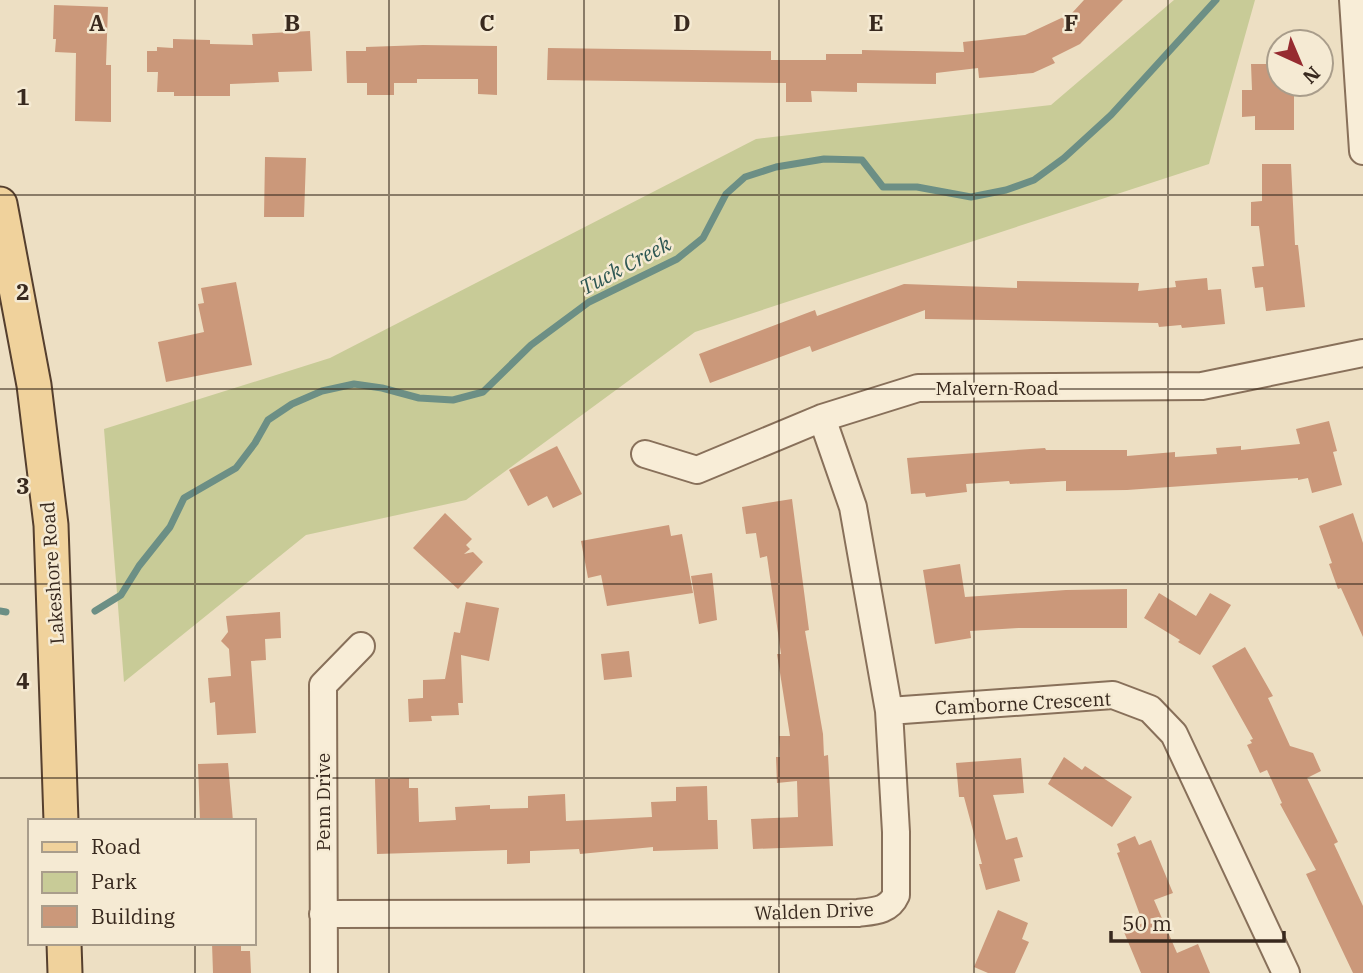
<svg xmlns="http://www.w3.org/2000/svg" width="1363" height="973" font-family="'IBM Plex Serif',serif">
<rect width="100%" height="100%" fill="#eddfc3"/>
<path fill="#c8cb97" d="M1174 0H1255L1209 164 695 332 466 500 306 535 124 682 104 429 330 358 756 139 1051 105Z"/>
<g fill="none" stroke-linecap="round" stroke-linejoin="round">
<path stroke="#6c8f85" stroke-width="7" d="M0 611 6 612
M95 611 121 595 139 566 170 527 184 498 236 468 255 443 268 420 292 404 322 391 354 384 382 388 419 398 453 400 483 392 531 345 589 302 677 259 703 238 726 194 745 177 776 167 824 159 862 160 883 187H917L971 197 1006 190 1034 180 1064 158 1111 115 1216 0"/>
</g>
<path fill="#cb987a" d="M1084 0H1123L1080 44 1052 58 1055 63 1033 73 979 78 978 68 936 73V84L857 83V92L811 91 812 102H786V83L547 80 548 48 771 51V60H826V54H862V50L964 52 963 42 1025 35 1072 13Z
M54 5 108 7 106 65H111V122L75 121 76 53 55 52 56 39H53Z
M310 31 312 71 278 72 279 82 230 84V96H174V92H157L158 72H147V51H157V47L173 48V39L210 40V44L253 45 252 34Z
M423 45 497 46V95L478 94V79H417V83H394V95H367V83H347L346 51H366V47Z
M1251 64H1279V84H1294V130H1255V116L1242 117V90H1252Z
M265 157 306 158 304 217H264Z
M1262 164H1291L1295 245H1298L1305 307 1266 311 1263 287 1255 288 1252 267 1264 266 1259 226H1251V202L1262 201Z
M1207 278 1208 290 1221 289 1225 324 1182 328 1181 325 1159 327 1158 323 925 319V310L812 352 810 346 710 383 699 354 815 310 817 316 904 284 1017 288V281L1139 283 1138 291 1176 287 1175 281Z
M236 282 252 365 166 382 158 342 204 332 198 304 204 303 201 288Z
M1329 421 1337 451 1333 452 1342 485 1312 493 1308 478 1298 480V478L1127 490 1066 491V481L1010 484 1009 481 966 484 967 492 926 497 925 493 911 494 907 458 1045 448 1046 450H1127V456L1175 452V457L1217 454 1216 448 1241 446V450L1300 444 1296 429Z
M557 446 582 494 553 508 547 496 528 506 509 470Z
M792 499 809 630 805 631 823 734 824 756 828 755 833 846 753 849 751 819 798 817 797 781 777 783 776 757H780L779 736H790L777 654H781L767 556 760 558 756 533 746 534 742 507Z
M445 513 472 539 466 545 470 549 464 554 473 552 483 562 458 589 413 548Z
M1353 513 1363 543V637L1341 588 1338 589 1329 564 1332 563 1319 526Z
M669 525 671 536 682 534 693 593 607 606 601 575 588 578 581 541Z
M960 564 965 597 1066 590 1127 589V628H1018L970 631 971 638 935 644 923 570Z
M712 573 717 620 699 624 691 576Z
M1159 593 1196 616 1210 593 1231 605 1200 655 1178 642 1180 640 1144 618Z
M466 602 499 608 489 661 461 655 463 703H458L459 715 431 716 432 721 409 722 408 699 423 698V680L445 679 454 632 460 633Z
M280 612 281 638 265 639 266 660 251 661 256 733 217 735 215 702 210 703 208 678 231 676 229 649 221 641 228 632 226 616Z
M1245 647 1273 696 1268 698 1290 746 1313 753 1321 771 1307 778 1338 842 1334 844 1363 906V973H1353L1306 874 1316 870 1280 804 1282 803 1267 770 1260 773 1247 745 1252 743 1250 740 1253 739 1212 666Z
M629 651 632 677 604 680 601 654Z
M1064 757 1082 770 1085 766 1132 797 1112 827 1048 784Z
M1021 758 1024 793 993 795 1006 840 1017 837 1023 857 1014 859 1020 881 986 890 979 864H982L964 797H959L956 763Z
M228 763 233 821H200L198 764Z
M409 778V788H418L419 822 456 820 455 807 490 805V809L528 808V796L565 794 566 821 652 817 651 802 676 801V787L707 786 708 820H717L718 849 653 851V847L580 854 579 849 530 851V863L507 864V850L377 854 375 779Z
M1135 836 1139 845 1151 840 1173 893 1154 900 1177 953 1198 944 1210 973H1141L1124 932 1143 923 1117 853 1120 852 1117 844Z
M998 910 1028 923 1022 939 1029 942 1015 973H988L974 967Z
M212 943H241V951H250L251 973H213Z"/>
<g fill="none" stroke-linecap="round" stroke-linejoin="round">
<g stroke="#88705a" stroke-width="30">
<path id="minor" d="M1353 0 1363 151
M645 454 697 470 822 418 918 388 1202 386 1363 353
M889 711 1113 695 1150 709 1174 734 1286 973
M323 914 858 913C874 911 889 911 896 895V832L889 711 853 507 822 418
M324 973 323 685 361 646"/>
</g>
<g stroke="#553f2e" stroke-width="37">
<path id="major" d="M0 204 34 385 51 525 61 821
M64 943 65 973"/>
</g>
<use href="#minor" stroke="#f8edd7" stroke-width="26"/>
<use href="#major" stroke="#f0d29c" stroke-width="33"/>
</g>
<path fill="none" stroke="#38291e" stroke-width="2" stroke-opacity="0.55" d="M195 0V821M389 0V973M584 0V973M779 0V973M974 0V973M1168 0V973M0 195H1363M0 389H1363M0 584H1363M0 778H1363M195 943V973"/>
<g text-anchor="middle" dominant-baseline="central" stroke-width="5" stroke-linejoin="round" paint-order="stroke">
<g font-size="19" fill="#38291e" stroke="#f5ead3">
<text x="997" y="388">Malvern Road</text>
<text transform="translate(52 573) rotate(-94)">Lakeshore Road</text>
<text transform="translate(1023 703) rotate(-3)">Camborne Crescent</text>
<text transform="translate(323 802) rotate(-90)">Penn Drive</text>
<text transform="translate(814 911) rotate(-2)">Walden Drive</text>
</g>
<g font-size="21" font-style="italic" fill="#2e5753" stroke="#f5ead3">
<text transform="translate(625 265) rotate(-28)">Tuck Creek</text>
</g>
</g>
<g font-size="23" text-anchor="middle" font-weight="bold" fill="#38291e" stroke="#f5ead3" stroke-width="5" stroke-linejoin="round" paint-order="stroke">
<text x="97" y="31">A</text>
<text x="292" y="31">B</text>
<text x="487" y="31">C</text>
<text x="682" y="31">D</text>
<text x="876" y="31">E</text>
<text x="1071" y="31">F</text>
<text x="23" y="105">1</text>
<text x="23" y="300">2</text>
<text x="23" y="494">3</text>
<text x="23" y="689">4</text>
</g>
<rect x="28" y="819" width="228" height="126" fill="#f5ead3" stroke="#a99d8b" stroke-width="2"/>
<rect x="42" y="842" width="35" height="10" fill="#f0d29c" stroke="#a99d8b" stroke-width="2"/>
<text x="91" y="854" font-size="21" fill="#38291e">Road</text>
<rect x="42" y="872" width="35" height="21" fill="#c8cb97" stroke="#a99d8b" stroke-width="2"/>
<text x="91" y="889" font-size="21" fill="#38291e">Park</text>
<rect x="42" y="906" width="35" height="21" fill="#cb987a" stroke="#a99d8b" stroke-width="2"/>
<text x="91" y="924" font-size="21" fill="#38291e">Building</text>
<g transform="translate(1300 63) rotate(136)"><circle r="33" fill="#f5ead3" stroke="#a99d8b" stroke-width="2"/>
<path d="M0-5L12 26L0 18L-12 26Z" fill="#962b30"/>
<text y="-10" font-size="19" font-weight="bold" text-anchor="middle" fill="#38291e">N</text>
</g>
<path d="M1111 931v10h173v-10" fill="none" stroke="#38291e" stroke-width="3.5"/>
<text x="1122" y="931" font-size="21" fill="#38291e" stroke="#f5ead3" stroke-width="5" paint-order="stroke">50 m</text>
</svg>
